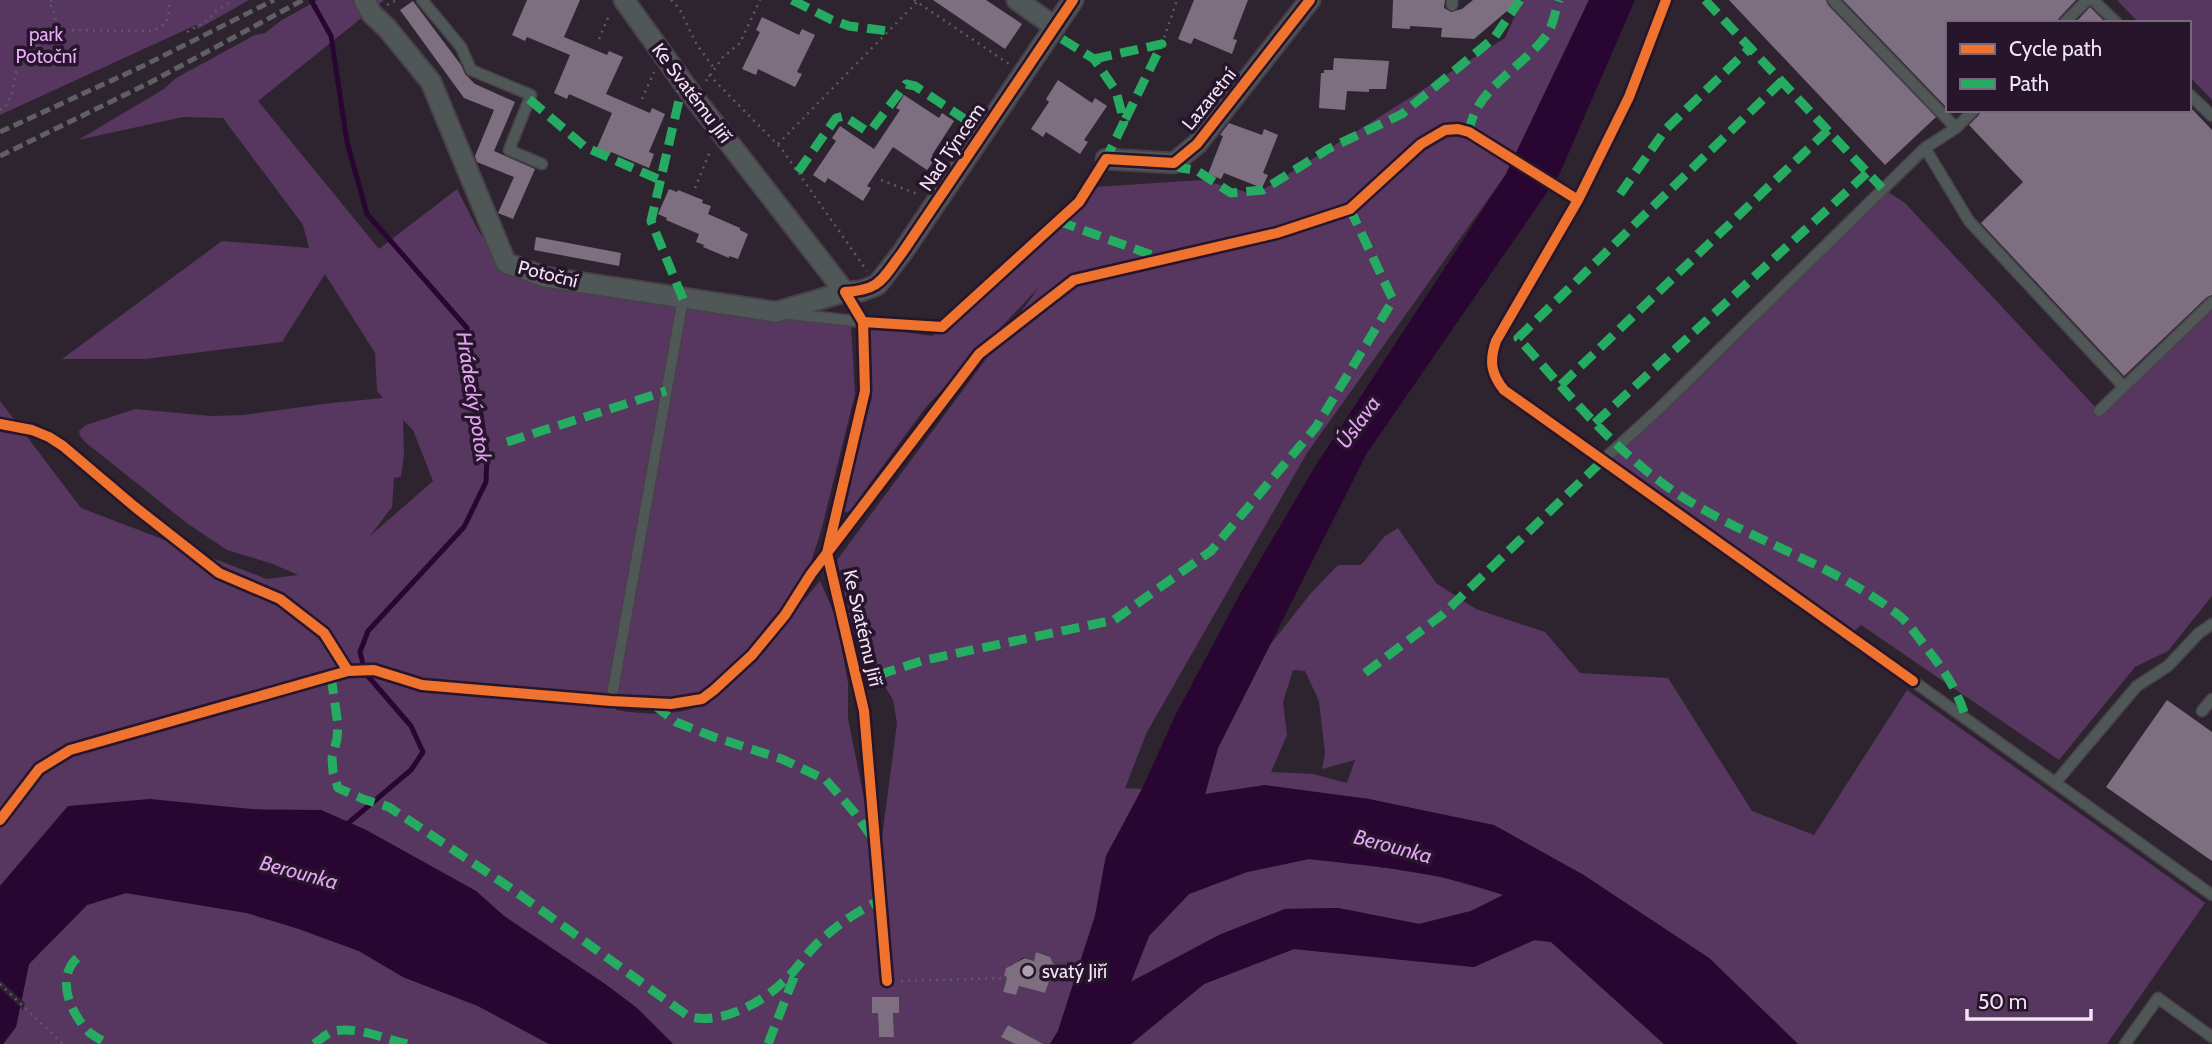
<svg xmlns="http://www.w3.org/2000/svg" width="2212" height="1044" font-family="Cabin,sans-serif">
<rect width="100%" height="100%" fill="#2e2430"/>
<path fill="#57365f" fill-rule="evenodd" d="M0 0H249L198 29 196 25 0 115Z
M318 0H384L258 101 379 249 457 189 478 230 509 276 851 325 855 394 821 531 810 565 789 600 751 649 707 689 692 697 674 700 619 698 616 710C640 714 667 716 691 709 729 696 792 613 820 581L836 617 848 683V719L878 868 897 723 893 700 854 634 837 560 1040 286 925 408 850 511 841 513 872 397 870 327 932 336 1095 187 1202 180 1253 194 1271 185 1505 38 1522 0H1589L1506 174 1307 453 1147 732 1125 788 1142 789 1106 856 1095 916 1058 1031 1050 1044H1026L1030 1037 1008 1025 1002 1036 1015 1044H673L637 1008 605 984 504 916 476 891 366 830 321 810 68 806 0 886V401L81 508 267 579 298 575 273 564 227 550 188 524 85 442 80 436 79 431 86 425 135 409 211 416 243 415 331 403 383 398 377 391 375 353 325 274 282 342 146 359H62L222 241 309 248 303 225 223 118 183 117 78 140 164 89 176 78 255 35 265 33 282 20ZM403 420 413 430 433 481 370 536 392 507 394 478 401 477 404 455ZM1036 952 1048 956 1045 993 1019 986 1016 995 1003 992 1007 978 1004 975 1006 968 1012 964 1017 965 1018 961 1024 957 1034 961ZM899 997V1013H893L894 1037H879L878 1013H873V998Z
M2117 0H2212V100L2189 76V23H2139Z
M1882 188 1905 203 2099 411 2212 300V596L2168 651 2135 667 2059 760 1861 625 1849 636 1602 461Z
M1398 528 1436 583 1476 609 1545 632 1580 673 1668 678 1752 811 1814 835 1907 690 2205 903 2107 1044H1798L1709 958 1582 874 1369 799 1265 786 1205 795 1218 748 1270 645 1311 593 1338 565H1361L1385 536ZM1293 670 1305 671 1319 701 1325 753 1322 769 1355 760 1347 783 1313 774 1271 772 1287 735 1283 702Z
M1308 859 1387 868 1441 877 1504 895 1471 911 1419 924 1338 908 1285 909 1219 935 1130 982 1149 936 1189 894 1247 872Z
M126 893 247 913 299 929 359 951 403 977 478 1006 549 1044H3L16 1027 29 964 87 905Z
M1535 940 1551 942 1664 1044H1131L1204 984 1294 949 1474 967Z"/>
<path fill="#290532" fill-rule="evenodd" d="M1589 0H1635L1559 175 1367 453 1218 748 1205 794 1265 785 1369 799 1494 825 1582 874 1709 958 1798 1044H1664L1551 942 1534 940 1474 967 1294 949 1204 984 1131 1044H1050L1058 1031 1095 916 1106 856 1142 789 1176 714 1240 594 1316 465 1506 174ZM1309 859C1374 866 1442 872 1503 895L1471 911 1419 924 1338 908 1285 909 1219 935 1131 982 1149 936 1189 894 1247 872Z
M150 799 262 810H321L366 830 476 891 504 916 605 984 637 1008 673 1044H549L478 1006 403 977 359 951 299 929 247 913 126 893 87 905 29 964 16 1027 3 1044H0V886L68 806Z"/>
<path fill="#2e2430" d="M0 980 25 1003 23 1010 0 988Z"/>
<g fill="none" stroke-linecap="round" stroke-linejoin="round">
<path stroke="#290532" stroke-width="5" d="M311 0 331 36 347 142 367 214 467 328 487 453 486 482 464 527 368 631 360 652 364 668
M346 825 411 770 423 752 411 726 367 675"/>
</g>
<path fill="#7d6f7f" d="M527 0H580L564 37 607 55 609 51 623 57 606 94 650 113 652 108 665 114 649 152 654 154 649 168 611 152 609 156 596 150 612 113 569 94 567 99 554 93 570 55 527 37 525 41 512 35Z
M933 0H986L1022 24 1005 49Z
M1194 0H1248L1233 39 1237 40 1232 54 1194 38 1191 44 1178 39Z
M1393 0H1445L1444 8 1451 12 1462 9 1473 0H1520L1474 39 1441 37 1442 28 1410 26V29L1392 28Z
M1729 0H1826L1828 5 1936 117 1885 165Z
M1843 0H2076L2059 18 2057 23H1948L1946 107Z
M413 1 461 65 465 74 475 84 515 102 494 151 535 169 513 219 498 213 514 177 477 162 475 156 494 110 464 98 400 10Z
M2090 7 2106 23H2075Z
M762 17 799 35 802 29 815 35 797 72 802 74 795 87 758 69 756 75 742 69 760 32 756 30Z
M1334 58 1389 61 1386 89H1369V92L1347 91 1345 110 1319 108 1321 73H1324V70H1333Z
M1058 80 1092 103 1095 98 1107 106 1084 140 1088 142 1080 154 1046 132 1043 137 1031 129 1049 102 1046 99Z
M904 95 939 118 942 113 954 121 932 155 936 158 927 170 893 147 867 186 871 188 863 201 828 178 825 183 813 175 836 141 832 138 840 126 874 149 900 110 896 108Z
M1981 110H2193L2212 130V295L2207 297 2124 376 1981 223 2023 182 1969 125 1979 115Z
M1229 123 1262 135 1264 129 1278 135 1263 173 1268 175 1262 188 1224 173 1221 179 1208 174 1223 136 1220 135Z
M669 189 677 192 678 190 703 200 702 203 711 206 708 214 740 228V230L748 234 738 259 729 256V258L703 247 704 245 696 242 699 234 666 220 667 218 658 214Z
M536 237 621 253 619 266 534 250Z
M2167 700 2212 732V861L2106 787Z
M1036 952 1050 957 1054 966 1045 993 1019 986 1016 995 1003 992 1007 978 1004 975 1006 968 1025 958 1034 961Z
M872 997H899V1013H893L894 1037H879L878 1013H872Z
M1008 1025 1043 1044H1015L1001 1037Z"/>
<g fill="none" stroke-linecap="round" stroke-linejoin="round">
<g stroke="#48404b" stroke-width="13">
<path id="service" d="M422 0 461 47 471 70 531 95 509 150 542 164
M1452 0V5
M1833 0 1956 128
M2093 0 2117 23
M2064 23 2087 0
M2189 94 2212 116
M1925 148 1969 221 2124 387
M845 293 863 322 865 391 827 553 864 711 887 981
M790 314 863 322
M2099 411 2212 302
M1602 461 1662 406 1925 148 1956 128 1974 110
M348 671 374 670 422 685 611 701 671 704 691 702 702 699 714 690 752 655 785 615 811 574 827 553
M1913 681 2212 895
M611 701 683 299
M2202 711 2212 699
M2055 783 2137 686 2168 666 2199 633 2212 624
M2125 1044 2158 998 2212 1037"/>
</g>
<g stroke="#48404b" stroke-width="23">
<path id="minor" d="M364 0 372 14 387 28 431 82 506 263 545 277 776 312 845 292 861 291 877 285 902 253 1073 0
M624 0 695 99 845 292
M1017 0 1055 27
M1106 159 1174 163 1197 144 1310 0"/>
</g>
<path stroke="#5a5d60" stroke-width="2.5" stroke-dasharray="2 5" stroke-linecap="butt" d="M52 0 49 2 55 15 56 29
M671 0 679 8 697 45 714 68
M914 0 1009 64
M387 5 397 0
M187 32 205 22 216 11 233 0
M599 39 610 13
M1162 44 1177 0
M709 75 781 148 867 271
M706 81 723 57 740 43 760 0
M642 99 654 72
M0 110 5 108 12 93 16 72 25 53 56 30 152 31C169 24 169 18 169 0
M778 144 917 2
M881 180 920 195
M695 188 711 149
M901 981 1007 978
M0 984 63 1044"/>
<use href="#service" stroke="#505757" stroke-width="10"/>
<use href="#minor" stroke="#505757" stroke-width="19"/>
<path stroke="#5f6064" stroke-width="5" stroke-dasharray="10 5" stroke-linecap="butt" d="M0 132 143 66 274 0
M0 156 149 83 303 0"/>
<path stroke="#26ab63" stroke-width="9" stroke-dasharray="18 9" stroke-linecap="butt" d="M792 0 832 20 849 26 888 31
M1705 0 1882 188
M1062 39 1094 59 1116 91 1124 122 1104 163
M1094 59 1162 44 1124 122
M1782 81 1518 338C1566 391 1611 447 1669 488 1742 539 1831 561 1901 617 1911 626 1919 639 1928 650 1945 671 1959 693 1966 719
M529 99 585 147 660 180
M1469 132C1474 90 1523 67 1546 36 1553 27 1555 11 1559 0
M1174 163 1181 168 1196 170 1231 193 1263 190 1328 149 1402 114 1494 38 1520 0
M798 172 836 118 844 116 865 130 872 129 906 84 915 86 972 124
M1620 194 1666 129 1750 48
M1058 221 1160 258
M683 299 651 221 683 83
M1561 385 1828 130
M1595 423 1867 173
M507 442 666 391
M1365 673 1442 615 1602 461
M878 675 925 660 1114 620 1211 551 1316 427 1393 300 1350 209
M331 676 338 725 337 739 332 758 333 772 338 788 363 799 389 807 512 889 688 1016C718 1026 760 1004 782 983 797 970 807 952 822 939 840 923 859 910 881 900
M654 705 676 722 714 737 782 759 826 780 854 812 872 837
M77 958C55 979 71 1014 89 1032 95 1037 101 1040 108 1044
M314 1044C320 1040 327 1033 334 1031 356 1026 385 1039 407 1044
M768 1044 796 972"/>
<g stroke="#27152c" stroke-width="15">
<path id="cycleway" d="M1578 200 1496 341C1489 361 1491 374 1504 390L1913 681
M863 322 942 327 1079 202 1106 159 1174 163 1197 144 1310 0
M0 424 32 430 49 437 63 446 135 507 219 573 280 599 324 633 348 671
M0 820 39 769 70 750 348 671 374 670 422 685 611 701 671 704 702 699 714 690 752 655 785 615 811 574 979 354 1074 280 1277 233 1350 209 1421 144 1445 130 1458 129 1469 132 1578 200 1629 97 1666 0
M887 981 864 711 827 553 865 391 863 322 845 292C881 290 882 279 902 253L1073 0"/>
</g>
<use href="#cycleway" stroke="#ef722f" stroke-width="10"/>
</g>
<circle fill="#ada1af" stroke="#27152c" stroke-width="2.5" cx="1028" cy="971" r="7"/>
<g text-anchor="middle" dominant-baseline="central" stroke-width="7" stroke-linejoin="round" paint-order="stroke">
<g font-size="19" fill="#ebadfa" stroke="#27152c">
<text x="46" y="34">park<tspan x="46" dy="22">Potoční</tspan></text>
</g>
<g font-size="19" fill="#f1e4f4" stroke="#27152c">
<text transform="translate(692 93) rotate(53)">Ke Svatému Jiří</text>
<text transform="translate(1209 99) rotate(-51)">Lazaretní</text>
<text transform="translate(952 147) rotate(-56)">Nad Týncem</text>
<text transform="translate(548 274) rotate(14)">Potoční</text>
<text transform="translate(863 628) rotate(77)">Ke Svatému Jiří</text>
</g>
<g font-size="19" fill="#f1e4f4" stroke="#27152c" text-anchor="start">
<text x="1042" y="971">svatý Jiří</text>
</g>
<g font-size="21" font-style="italic" fill="#e1a4f0" stroke="#27152c">
<text transform="translate(474 397) rotate(81)">Hrádecký potok</text>
<text transform="translate(1358 422) rotate(-54)">Úslava</text>
<text transform="translate(1393 846) rotate(15)">Berounka</text>
<text transform="translate(299 872) rotate(15)">Berounka</text>
</g>
</g>
<rect x="1946" y="21" width="245" height="91" fill="#27152c" stroke="#78687c" stroke-width="2"/>
<rect x="1960" y="44" width="35" height="10" fill="#ef722f" stroke="#78687c" stroke-width="2"/>
<text x="2009" y="56" font-size="21" fill="#f1e4f4">Cycle path</text>
<rect x="1960" y="79" width="35" height="10" fill="#26ab63" stroke="#78687c" stroke-width="2"/>
<text x="2009" y="91" font-size="21" fill="#f1e4f4">Path</text>
<path d="M1967 1009v10h124v-10" fill="none" stroke="#f1e4f4" stroke-width="3.5"/>
<text x="1978" y="1009" font-size="21" fill="#f1e4f4" stroke="#27152c" stroke-width="5" paint-order="stroke">50 m</text>
</svg>
